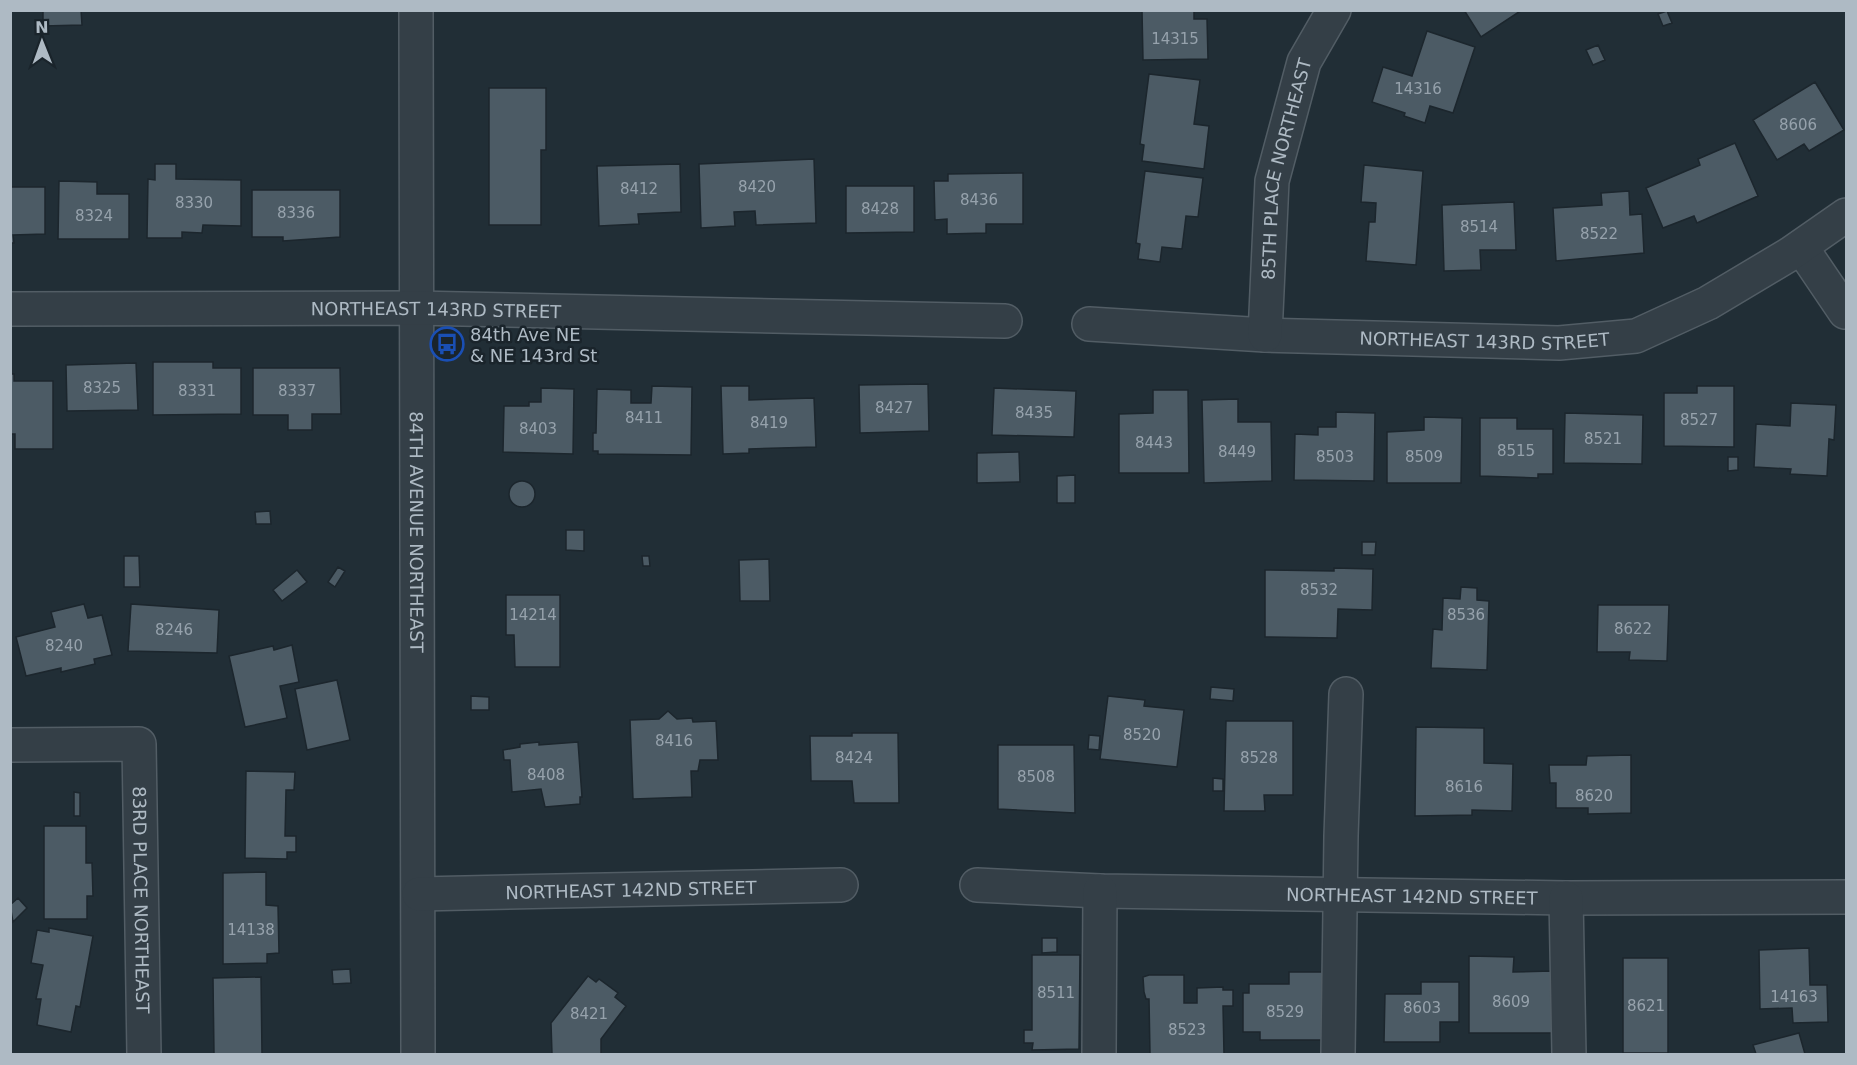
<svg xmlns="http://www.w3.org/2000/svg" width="1857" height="1065" font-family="'DejaVu Sans',sans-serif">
<rect width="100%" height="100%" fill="#212e36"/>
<path fill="#4c5b65" stroke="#1c262d" stroke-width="1.5" d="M43 10H81L82 25 43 26Z
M1142 10H1194V19H1207L1208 59 1143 60Z
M1464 10H1522L1481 37Z
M1667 11 1672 23 1663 26 1658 14Z
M1427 31 1475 47 1453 113 1430 106 1425 123 1404 116 1405 113 1372 102 1383 67 1412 76Z
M1598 45 1605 60 1593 65 1586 50Z
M1149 74 1200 80 1194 124 1209 126 1204 169 1142 161 1144 145 1140 144Z
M1815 82 1844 130 1809 151 1804 144 1777 160 1753 120Z
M489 88H546V150H541V225H489Z
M1735 143 1758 196 1697 223 1694 216 1663 228 1646 188 1700 165 1698 159Z
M814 159 816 223 756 225 755 211 734 212 735 226 701 228 699 164Z
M155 164H176V179L241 180V226L203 225 202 233 182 232V238H147L148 179 155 180Z
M680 164 681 212 638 214 639 224 599 226 597 166Z
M1364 165 1423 171 1416 265 1366 261 1369 222H1375L1376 203 1361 202Z
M1145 171 1203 178 1198 217 1186 216 1182 249 1162 247 1160 262 1138 259 1140 244 1136 243Z
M1023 173V224H986V233L947 234V219L935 220 934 181H948V174Z
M59 181 97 182V194H129V239H58Z
M846 186H914V232L846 233Z
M10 187H45V234L13 235 14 243H10Z
M252 190H340V237L283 241V237H252Z
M1629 191 1630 215 1642 214 1644 253 1556 261 1553 208 1602 205 1601 193Z
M1514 202 1516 250H1480L1481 270 1444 271 1442 205Z
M153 362H213V368H241V414L153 415Z
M136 363 138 410 67 411 66 365Z
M253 368H340L341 414H312V430H288V415H253Z
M10 374H14V381H53V449H15V434H10Z
M928 384 929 431 860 433 859 385Z
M652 386 692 387 691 455 598 454V451H593V433H596L597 389 631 390V403H651Z
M721 386H749V400L814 398 816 447 749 449V453L723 454Z
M1697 386H1734V447L1664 446V393H1697Z
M541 388 574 389 573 454 503 452 504 406H529V402H541Z
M994 388 1076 391 1074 437 992 435Z
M1153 390H1188L1189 473H1119V414L1153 413Z
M1238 399V422H1271L1272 481 1204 483 1202 400Z
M1791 403 1836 405 1834 440 1829 439 1827 476 1790 474 1791 469 1754 467 1756 424 1790 426Z
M1336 412 1375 413 1374 481 1294 480 1295 434 1318 435V427H1336Z
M1565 413 1643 415 1642 464 1564 463Z
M1424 417 1462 418 1461 483H1387V432L1424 430Z
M1480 418H1517V429H1553V474H1538V478L1480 476Z
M1019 452 1020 482 977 483V453Z
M1728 457H1738V470L1728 471Z
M1075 475V503H1057V476Z
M509 494a13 13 0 1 1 26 0a13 13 0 1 1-26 0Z
M270 511 271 524H256L255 512Z
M566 530H584V551L566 550Z
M1362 542H1376L1375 555H1362Z
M124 556H139L140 587H124Z
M642 556H649L650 566H643Z
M769 559 770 601H740L739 560Z
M338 567 345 571 335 587 328 582Z
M1334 568 1373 569 1372 610 1338 609 1337 638 1265 637V570L1334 571Z
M297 570 307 582 282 601 273 590Z
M1461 587 1477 588V600L1489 601 1487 670 1431 668 1433 629 1442 630 1443 598 1460 599Z
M506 595H560V667H515L514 635H506Z
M84 604 88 618 102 615 112 655 94 659 95 664 61 672V668L26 676 16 637 55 627 51 612Z
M131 604 219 610 217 653 128 651Z
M1598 605H1669L1667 661 1629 660 1630 652H1597Z
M292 645 299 682 280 686 287 718 245 727 229 656 273 646 274 650Z
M337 680 350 740 307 750 295 689Z
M1211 687 1234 689 1233 701 1210 699Z
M471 696 489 697V710H471Z
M1108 696 1145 700 1144 706 1184 710 1177 767 1100 759Z
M668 711 677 719 692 718 693 722 716 721 718 760H700L698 771H691L692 797 633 799 630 720 659 719Z
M1226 721H1293V795H1264L1265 811H1224Z
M1416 727 1484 728V763L1513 764 1512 811 1472 810V815L1415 816Z
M852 733H898L899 803H854L852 781H811L810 736H852Z
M1089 735 1100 736 1099 750 1088 749Z
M539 742V745L578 742 582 797H580V804L545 807 541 789 512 792 510 760H504L503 750 520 747V744Z
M998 745H1074L1075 813 998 809Z
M1631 755V813L1588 814V808H1556V783H1550L1549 765H1586L1587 756Z
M246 771 295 772 294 790H286L285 836H296V852H287V859L245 858Z
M1213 778 1223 779V791H1213Z
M74 792 80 793V816H74Z
M44 826H86V863H92L93 896H87V919H44Z
M266 872V905L278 906 279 953 267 954V963L223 964V873Z
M18 898 27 908 13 922 10 905Z
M49 928 93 936 80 1007 76 1006 71 1032 37 1025 41 999H36L43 965 31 963 37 930 49 932Z
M1042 938H1057V952L1042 953Z
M1809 948 1810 985H1827L1828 1022 1793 1023 1792 1008 1760 1009 1759 950Z
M1032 955H1080L1079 1049 1032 1050 1033 1043H1024V1030H1032Z
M1469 956 1514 957 1513 972 1552 971V1033H1469Z
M1623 958H1668V1053H1623Z
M350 969 351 983 333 984 332 970Z
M1289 972H1327L1328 1040H1260V1032H1243V993H1249V984H1289Z
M1149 975H1184V1003H1197V988L1223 987V990H1233V1006H1223L1224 1054H1150L1149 999H1146L1144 992 1143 977Z
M588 976 596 982 599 979 618 993 615 997 626 1006 601 1039V1054H552L551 1023Z
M261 977 262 1054H214L213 978Z
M1421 982H1459V1022H1440V1042H1384L1385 994H1421Z
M1799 1033 1805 1054H1756L1753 1045Z"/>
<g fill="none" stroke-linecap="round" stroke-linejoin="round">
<g stroke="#525d65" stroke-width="36">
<g id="minor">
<path id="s1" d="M416 10 418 1054"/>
<path d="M1801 247 1845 312"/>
<path id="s2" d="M10 309 415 308 1005 321"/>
<path id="s3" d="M1089 324 1265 335 1559 343 1636 336 1708 303 1790 254 1846 215"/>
<path id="s4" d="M1265 335 1272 181 1304 62 1334 10"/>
<path id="s5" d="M10 745 139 744 144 1054"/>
<path id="s6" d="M977 885 1100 891 1566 898 1846 897"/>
<path id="s7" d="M419 894 841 885"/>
<path d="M1566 898 1569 1054"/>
<path d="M1099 1054 1100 891"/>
<path d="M1338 1054 1341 836 1346 694"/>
</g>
</g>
<use href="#minor" stroke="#343f47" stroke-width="33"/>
</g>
<defs>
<g id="bus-ring" transform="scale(1.725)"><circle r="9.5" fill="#1a242b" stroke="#1a4fb4" stroke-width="1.5"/><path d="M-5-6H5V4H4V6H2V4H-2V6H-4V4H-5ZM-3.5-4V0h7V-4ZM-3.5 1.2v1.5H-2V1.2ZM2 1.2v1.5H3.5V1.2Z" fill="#1a4fb4"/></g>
</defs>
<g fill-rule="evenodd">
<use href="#bus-ring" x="447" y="344"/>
</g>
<g text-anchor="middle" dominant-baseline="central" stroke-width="5" stroke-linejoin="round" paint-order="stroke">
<g font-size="15" fill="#96a2ac">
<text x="1175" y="39">14315</text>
<text x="1418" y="89">14316</text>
<text x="1798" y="125">8606</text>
<text x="757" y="187">8420</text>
<text x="639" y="189">8412</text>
<text x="979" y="200">8436</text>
<text x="194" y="203">8330</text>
<text x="880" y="209">8428</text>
<text x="296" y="213">8336</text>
<text x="94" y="216">8324</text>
<text x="1479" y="227">8514</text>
<text x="1599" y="234">8522</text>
<text x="102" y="388">8325</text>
<text x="197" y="391">8331</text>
<text x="297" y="391">8337</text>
<text x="894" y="408">8427</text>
<text x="1034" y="413">8435</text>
<text x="644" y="418">8411</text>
<text x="1699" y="420">8527</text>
<text x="769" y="423">8419</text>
<text x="538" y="429">8403</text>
<text x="1603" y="439">8521</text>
<text x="1154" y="443">8443</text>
<text x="1516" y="451">8515</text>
<text x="1237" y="452">8449</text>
<text x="1335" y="457">8503</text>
<text x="1424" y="457">8509</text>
<text x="1319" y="590">8532</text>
<text x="533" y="615">14214</text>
<text x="1466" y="615">8536</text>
<text x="1633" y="629">8622</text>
<text x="174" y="630">8246</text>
<text x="64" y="646">8240</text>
<text x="1142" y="735">8520</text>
<text x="674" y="741">8416</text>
<text x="854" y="758">8424</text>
<text x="1259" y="758">8528</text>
<text x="546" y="775">8408</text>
<text x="1036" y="777">8508</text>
<text x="1464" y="787">8616</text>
<text x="1594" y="796">8620</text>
<text x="251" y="930">14138</text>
<text x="1056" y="993">8511</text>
<text x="1794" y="997">14163</text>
<text x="1511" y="1002">8609</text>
<text x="1646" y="1006">8621</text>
<text x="1422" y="1008">8603</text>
<text x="1285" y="1012">8529</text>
<text x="589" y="1014">8421</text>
<text x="1187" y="1030">8523</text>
</g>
<g font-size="18" fill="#aebac4" stroke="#1a242b">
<text stroke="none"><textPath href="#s4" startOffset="168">85TH PLACE NORTHEAST</textPath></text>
<text stroke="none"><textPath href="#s2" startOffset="426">NORTHEAST 143RD STREET</textPath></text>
<text stroke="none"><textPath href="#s3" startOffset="396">NORTHEAST 143RD STREET</textPath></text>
<text stroke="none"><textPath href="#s1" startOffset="522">84TH AVENUE NORTHEAST</textPath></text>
<text stroke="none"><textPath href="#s7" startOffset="212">NORTHEAST 142ND STREET</textPath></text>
<text stroke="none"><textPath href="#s6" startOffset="435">NORTHEAST 142ND STREET</textPath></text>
<text stroke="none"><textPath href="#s5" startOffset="285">83RD PLACE NORTHEAST</textPath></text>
</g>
<g font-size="18" fill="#aebac4" stroke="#1a242b" text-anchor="start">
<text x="470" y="334">84th Ave NE<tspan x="470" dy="21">&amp; NE 143rd St</tspan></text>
</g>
</g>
<rect width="1857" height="1065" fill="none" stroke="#aebac4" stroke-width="24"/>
<g transform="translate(42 42) rotate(359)" stroke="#1a242b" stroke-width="4.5" paint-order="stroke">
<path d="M0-4.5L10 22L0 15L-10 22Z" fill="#aebac4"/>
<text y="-9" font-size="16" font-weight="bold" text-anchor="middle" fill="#aebac4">N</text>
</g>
</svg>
